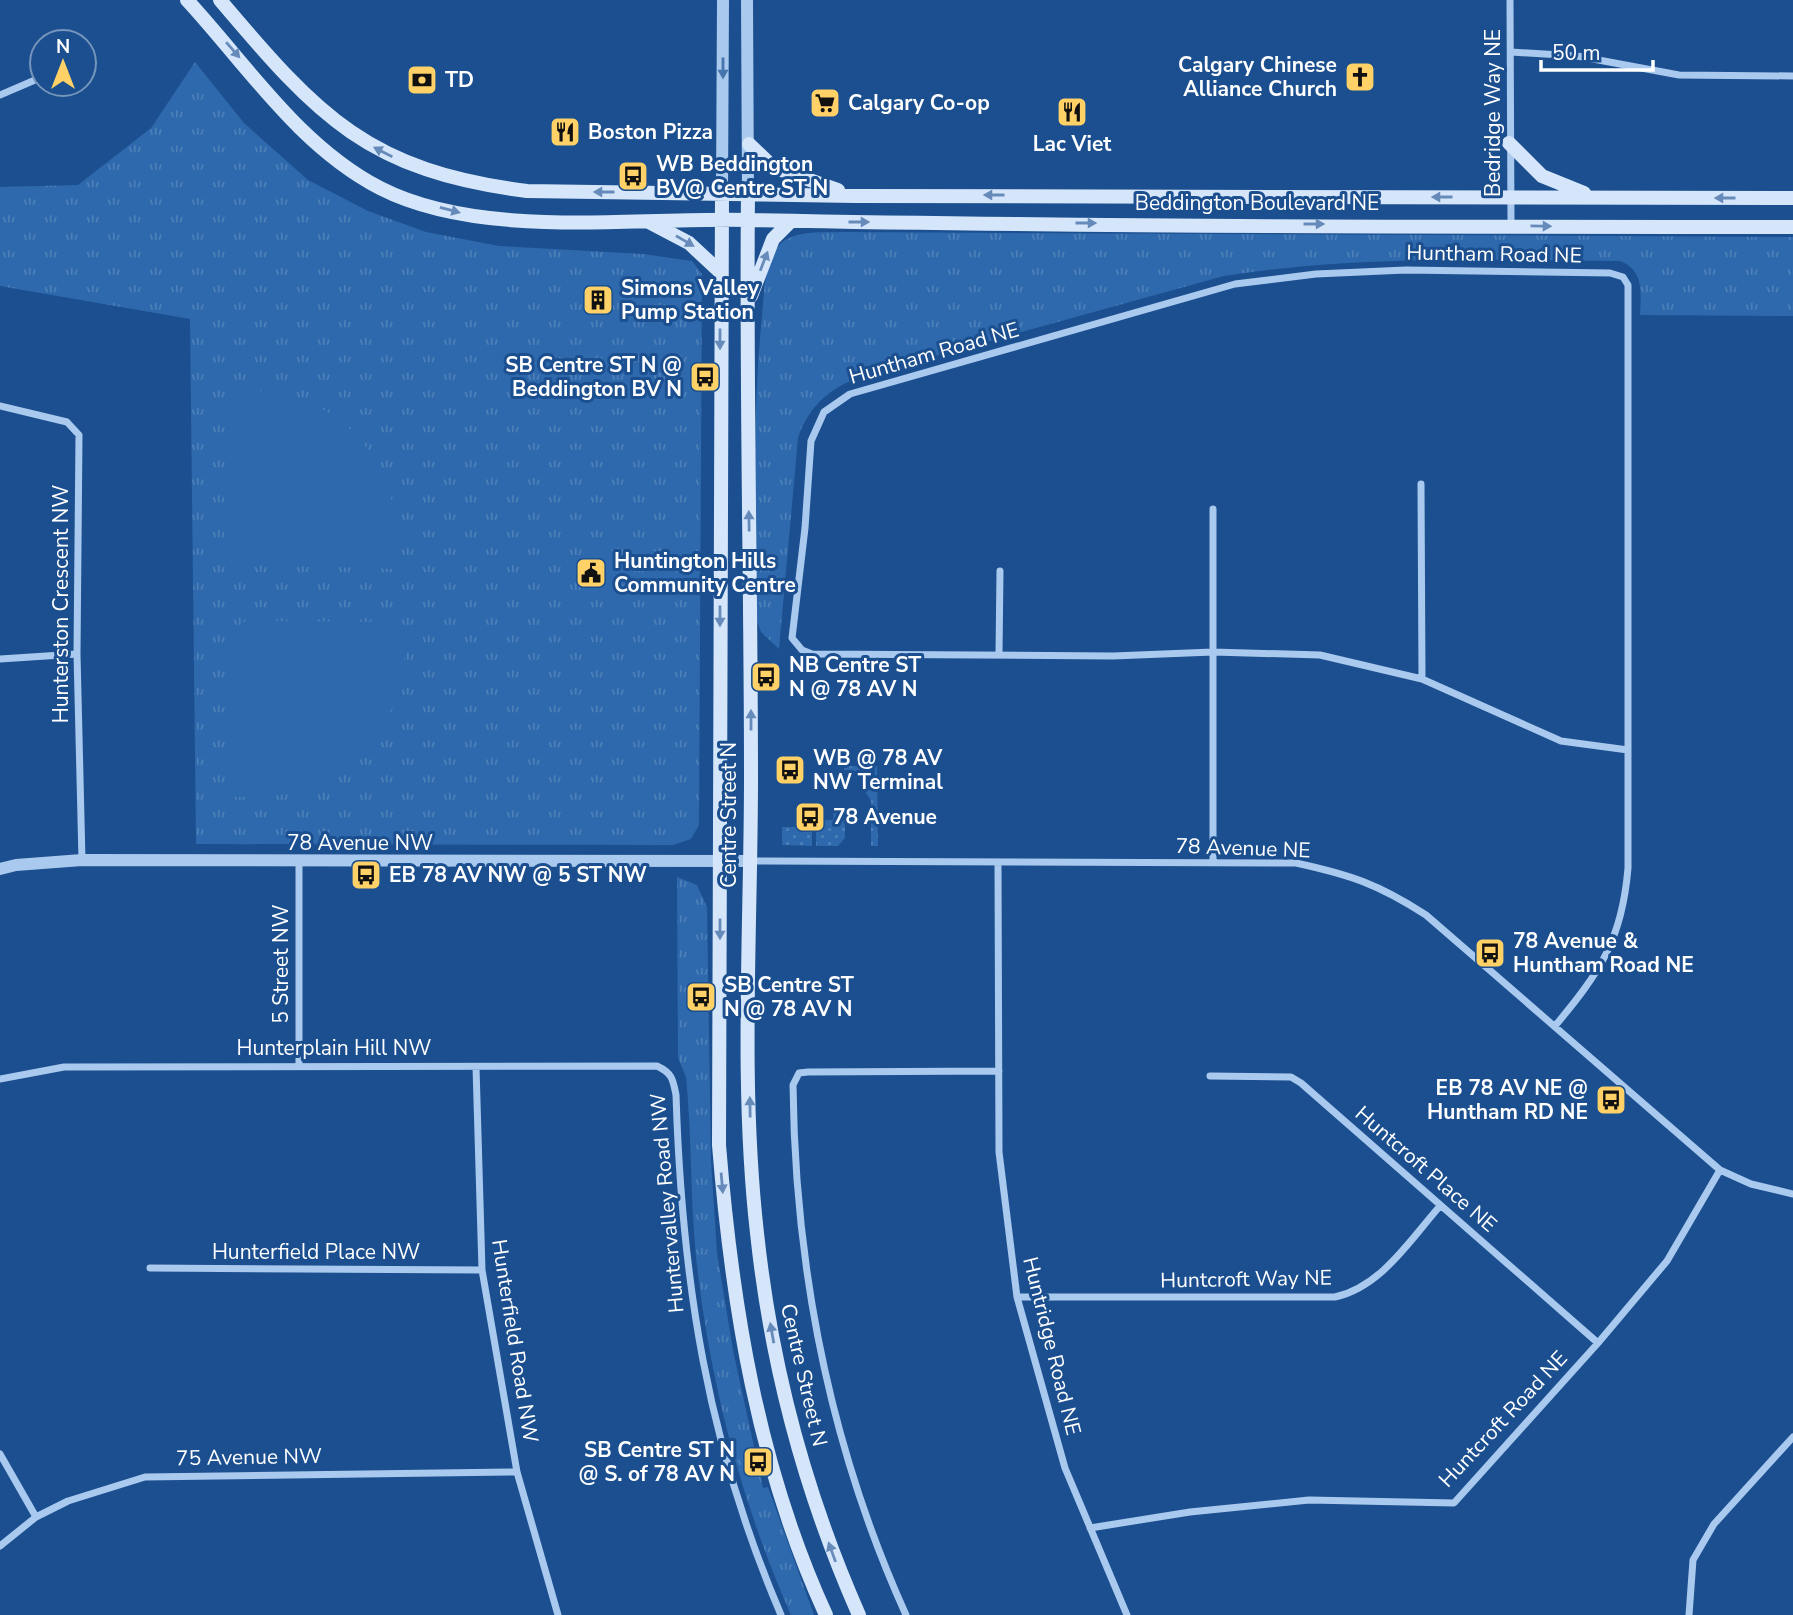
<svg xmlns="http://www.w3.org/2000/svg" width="1793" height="1615" font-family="'Nunito Sans',sans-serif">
<defs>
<pattern id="grass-dots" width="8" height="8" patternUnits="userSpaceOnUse" patternTransform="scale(1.75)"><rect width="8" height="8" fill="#2e69ad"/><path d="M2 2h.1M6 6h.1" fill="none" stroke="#4d80b9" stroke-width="1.8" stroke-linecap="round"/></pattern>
<pattern id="park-tufts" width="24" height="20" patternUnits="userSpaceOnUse" patternTransform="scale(1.75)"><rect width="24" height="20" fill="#2e69ad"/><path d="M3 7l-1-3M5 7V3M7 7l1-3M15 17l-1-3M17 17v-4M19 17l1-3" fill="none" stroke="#4d80b9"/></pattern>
</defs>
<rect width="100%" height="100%" fill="#1b4f8f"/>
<path fill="url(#grass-dots)" d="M844 766H877L878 846H871V801L860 783 862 780 874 782 875 770 862 769V772L844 770Z
M834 806 845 818V838L838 846H816V820H833Z
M782 827H812V846L782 845Z"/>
<path fill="url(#park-tufts)" d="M195 62 244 123 308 180 368 211 426 232 499 246 643 254 692 261 702 274 699 825 691 839 673 845 196 844 190 319 0 286V187L78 185 151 128Z
M842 232 1793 237V316L1640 315C1641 293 1644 270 1620 261 1488 260 1355 255 1224 276L863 376C831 387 809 405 798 438L779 649 761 632 755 616C755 516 752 415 762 316 764 294 764 267 777 248 790 229 821 233 842 232Z
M677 877 697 885 707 907 711 1161 717 1253 733 1350 763 1488 768 1487 814 1615H791C741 1502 709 1380 696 1257 690 1197 692 1137 686 1077L678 1058Z"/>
<path fill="#2e69ad" d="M270 391C283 395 299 397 312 403 379 437 401 498 399 569L235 564 224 550 225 392Z
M245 621 403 622C403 637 405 652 404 666 399 724 346 780 291 793 269 798 248 797 226 797L230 633Z"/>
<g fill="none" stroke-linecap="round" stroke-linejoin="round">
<path stroke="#a9c9ee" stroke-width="7" d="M1510 0 1511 225
M1511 52 1577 56 1679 75 1793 76
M0 95 42 77
M0 406 67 422 79 435 77 654 82 860
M1421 484 1422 679
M999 653 1000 571
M0 659 77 654
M750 861 1296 863C1351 875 1378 884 1426 915L1720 1170 1751 1184 1793 1194
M1213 861V509
M299 863V1065
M998 864 999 1152 1017 1297 1065 1468 1127 1615
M1555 1026C1600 972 1622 940 1628 868V285L1623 277 1610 273 1406 270 1316 274 1235 284 850 394 824 412 811 441 805 528 792 638 802 650 812 654 1113 656 1213 652 1320 655 1422 679 1561 741 1628 750
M476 1067 482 1270 517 1472 558 1615
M1210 1076 1291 1077 1301 1083 1598 1343
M0 1079 64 1067 657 1066C672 1073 673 1079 676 1095 682 1282 707 1442 781 1615
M150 1268 482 1270
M1017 1297H1335C1381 1287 1410 1240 1440 1206
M0 1454 36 1517
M1090 1528 1190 1512 1309 1500 1454 1503 1598 1343 1667 1261 1720 1170
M0 1546 36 1517 68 1501 145 1477 517 1472
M906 1615C830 1447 795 1269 793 1085L799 1073 808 1072 999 1071
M1689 1615 1693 1560 1714 1524 1793 1437"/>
<path stroke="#a9c9ee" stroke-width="12" d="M747 0 748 193
M722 192 723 0
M0 869 16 865 82 860 750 861"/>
<path stroke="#d6e6fa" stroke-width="14" d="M187 0C247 65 299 146 380 188 481 240 638 217 749 220 1097 227 1445 227 1793 227
M220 0C319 117 368 171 527 191L856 196 1793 198
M1509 143 1542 176 1584 193
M749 144 773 167 838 190
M722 192 719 1145C732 1306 758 1467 826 1615
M748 193C746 388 751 583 751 778 751 929 740 1083 757 1233 771 1365 805 1493 859 1615
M649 222 689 243 719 271
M751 296 773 239 791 221"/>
</g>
<defs><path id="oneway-solid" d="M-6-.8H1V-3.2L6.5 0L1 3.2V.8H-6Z" transform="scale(1.75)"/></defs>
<g fill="#668bba">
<use href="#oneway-solid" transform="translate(233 50) rotate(49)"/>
<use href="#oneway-solid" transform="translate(383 152) rotate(-153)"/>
<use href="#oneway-solid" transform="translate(604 192) rotate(-180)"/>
<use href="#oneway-solid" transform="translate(994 195) rotate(-180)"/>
<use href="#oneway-solid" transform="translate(1442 197) rotate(-180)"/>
<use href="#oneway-solid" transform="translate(1725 198) rotate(-180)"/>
<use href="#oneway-solid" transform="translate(450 210) rotate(15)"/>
<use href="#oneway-solid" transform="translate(859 222)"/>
<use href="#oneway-solid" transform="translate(1086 223)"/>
<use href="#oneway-solid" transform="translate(1314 224)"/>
<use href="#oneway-solid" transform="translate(1541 226) rotate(1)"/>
<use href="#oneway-solid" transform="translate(685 241) rotate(30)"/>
<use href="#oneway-solid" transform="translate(764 261) rotate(-69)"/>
<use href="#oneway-solid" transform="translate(720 339) rotate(90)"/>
<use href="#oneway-solid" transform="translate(749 521) rotate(-91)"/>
<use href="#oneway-solid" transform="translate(720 616) rotate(90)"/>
<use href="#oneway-solid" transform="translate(751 720) rotate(-90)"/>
<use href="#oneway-solid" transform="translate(720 929) rotate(90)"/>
<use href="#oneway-solid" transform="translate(750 1107) rotate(-91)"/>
<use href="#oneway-solid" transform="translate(722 1183) rotate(85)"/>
<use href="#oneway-solid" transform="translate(772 1333) rotate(-100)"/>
<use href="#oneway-solid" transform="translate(832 1552) rotate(-110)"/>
</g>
<use fill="#4674ac" href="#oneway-solid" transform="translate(723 68) rotate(90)"/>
<defs>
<g id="church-square" transform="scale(1.575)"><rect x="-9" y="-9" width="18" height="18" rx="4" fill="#ffd166" stroke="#1b4f8f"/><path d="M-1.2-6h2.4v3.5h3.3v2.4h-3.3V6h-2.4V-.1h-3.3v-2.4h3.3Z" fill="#111"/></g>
<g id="bank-square" transform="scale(1.575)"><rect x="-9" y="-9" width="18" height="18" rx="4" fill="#ffd166" stroke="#1b4f8f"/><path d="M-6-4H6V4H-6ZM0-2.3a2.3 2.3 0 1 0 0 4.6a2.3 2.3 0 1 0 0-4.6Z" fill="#111"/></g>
<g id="supermarket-square" transform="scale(1.575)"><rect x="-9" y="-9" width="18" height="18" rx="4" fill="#ffd166" stroke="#1b4f8f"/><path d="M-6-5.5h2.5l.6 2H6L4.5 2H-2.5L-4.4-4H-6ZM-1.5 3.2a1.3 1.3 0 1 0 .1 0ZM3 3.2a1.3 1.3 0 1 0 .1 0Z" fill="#111"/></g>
<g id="restaurant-square" transform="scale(1.575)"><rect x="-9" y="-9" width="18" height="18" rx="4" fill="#ffd166" stroke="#1b4f8f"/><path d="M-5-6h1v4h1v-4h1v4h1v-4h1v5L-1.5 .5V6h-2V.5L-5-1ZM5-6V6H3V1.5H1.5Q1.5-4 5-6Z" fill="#111"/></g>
<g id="bus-square" transform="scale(1.575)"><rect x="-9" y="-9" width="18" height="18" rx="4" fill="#ffd166" stroke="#1b4f8f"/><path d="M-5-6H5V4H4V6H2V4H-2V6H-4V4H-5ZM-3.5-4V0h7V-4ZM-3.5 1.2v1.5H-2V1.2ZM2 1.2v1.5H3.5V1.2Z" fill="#111"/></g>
<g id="building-square" transform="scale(1.575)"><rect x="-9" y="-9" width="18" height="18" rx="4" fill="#ffd166" stroke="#1b4f8f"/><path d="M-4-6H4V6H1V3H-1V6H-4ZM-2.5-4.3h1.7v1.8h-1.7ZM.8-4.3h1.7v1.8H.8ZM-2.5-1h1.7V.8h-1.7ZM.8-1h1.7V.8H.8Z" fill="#111"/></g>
<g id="civic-square" transform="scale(1.575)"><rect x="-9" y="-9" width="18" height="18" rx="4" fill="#ffd166" stroke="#1b4f8f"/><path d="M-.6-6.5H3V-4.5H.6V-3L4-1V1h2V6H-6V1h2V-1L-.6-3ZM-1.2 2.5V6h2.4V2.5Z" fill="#111"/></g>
</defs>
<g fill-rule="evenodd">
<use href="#church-square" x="1360" y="77"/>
<use href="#bank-square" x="422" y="80"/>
<use href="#supermarket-square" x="825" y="103"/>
<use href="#restaurant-square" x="1072" y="112"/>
<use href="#restaurant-square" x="565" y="132"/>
<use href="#bus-square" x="633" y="176"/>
<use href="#building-square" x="598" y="300"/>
<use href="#bus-square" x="705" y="377"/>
<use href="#civic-square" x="591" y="573"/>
<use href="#bus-square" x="766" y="677"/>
<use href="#bus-square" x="790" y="770"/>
<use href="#bus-square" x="810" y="817"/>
<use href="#bus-square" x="366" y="875"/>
<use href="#bus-square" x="1490" y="953"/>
<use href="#bus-square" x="701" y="997"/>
<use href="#bus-square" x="1611" y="1100"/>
<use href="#bus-square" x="758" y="1462"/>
</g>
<g text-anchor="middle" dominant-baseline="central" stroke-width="6" stroke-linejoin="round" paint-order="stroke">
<g font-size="21" font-weight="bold" fill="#fff" stroke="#1b4f8f" text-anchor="start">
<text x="1337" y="65" text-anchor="end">Calgary Chinese<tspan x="1337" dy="24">Alliance Church</tspan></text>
<text x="445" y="80">TD</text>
<text x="848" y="103">Calgary Co-op</text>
<text x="588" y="132">Boston Pizza</text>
<text x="1072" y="144" text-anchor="middle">Lac Viet</text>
<text x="656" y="164">WB Beddington<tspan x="656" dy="24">BV@ Centre ST N</tspan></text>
<text x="621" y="288">Simons Valley<tspan x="621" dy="24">Pump Station</tspan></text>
<text x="682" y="365" text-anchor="end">SB Centre ST N @<tspan x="682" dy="24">Beddington BV N</tspan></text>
<text x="614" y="561">Huntington Hills<tspan x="614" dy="24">Community Centre</tspan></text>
<text x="789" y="665">NB Centre ST<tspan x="789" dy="24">N @ 78 AV N</tspan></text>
<text x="813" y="758">WB @ 78 AV<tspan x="813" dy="24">NW Terminal</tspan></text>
<text x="833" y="817">78 Avenue</text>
<text x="389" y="875">EB 78 AV NW @ 5 ST NW</text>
<text x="1513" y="941">78 Avenue &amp;<tspan x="1513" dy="24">Huntham Road NE</tspan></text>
<text x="724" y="985">SB Centre ST<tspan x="724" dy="24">N @ 78 AV N</tspan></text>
<text x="1588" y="1088" text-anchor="end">EB 78 AV NE @<tspan x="1588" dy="24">Huntham RD NE</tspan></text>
<text x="735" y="1450" text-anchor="end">SB Centre ST N<tspan x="735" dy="24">@ S. of 78 AV N</tspan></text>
</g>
<g font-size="21" fill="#fff" stroke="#1b4f8f">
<text transform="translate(1493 113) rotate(-90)">Bedridge Way NE</text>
<text x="1257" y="203">Beddington Boulevard NE</text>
<text transform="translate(1494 254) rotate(1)">Huntham Road NE</text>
<text transform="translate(934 353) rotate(-16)">Huntham Road NE</text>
<text transform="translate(61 604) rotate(-90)">Hunterston Crescent NW</text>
<text transform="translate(729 815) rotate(-90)">Centre Street N</text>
<text x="360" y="843">78 Avenue NW</text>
<text transform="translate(1243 848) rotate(2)">78 Avenue NE</text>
<text transform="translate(281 964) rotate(-90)">5 Street NW</text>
<text x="334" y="1048">Hunterplain Hill NW</text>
<text transform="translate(1426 1169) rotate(41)">Huntcroft Place NE</text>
<text transform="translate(667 1203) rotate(-95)">Huntervalley Road NW</text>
<text x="316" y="1252">Hunterfield Place NW</text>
<text transform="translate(1246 1279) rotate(-1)">Huntcroft Way NE</text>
<text transform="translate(515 1341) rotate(81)">Hunterfield Road NW</text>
<text transform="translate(1052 1346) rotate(76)">Huntridge Road NE</text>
<text transform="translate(804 1375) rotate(77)">Centre Street N</text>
<text transform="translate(1503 1419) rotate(-47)">Huntcroft Road NE</text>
<text transform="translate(249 1457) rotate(-1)">75 Avenue NW</text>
</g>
</g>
<g transform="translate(63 63)"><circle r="33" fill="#1b4f8f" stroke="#7695bc" stroke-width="2"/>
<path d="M0-5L12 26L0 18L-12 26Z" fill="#ffd166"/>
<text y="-10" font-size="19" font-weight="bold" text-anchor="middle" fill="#ffffff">N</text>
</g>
<path d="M1541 60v10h112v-10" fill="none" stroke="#ffffff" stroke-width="3.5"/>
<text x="1552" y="60" font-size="21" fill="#ffffff" stroke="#1b4f8f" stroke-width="5" paint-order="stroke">50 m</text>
</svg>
